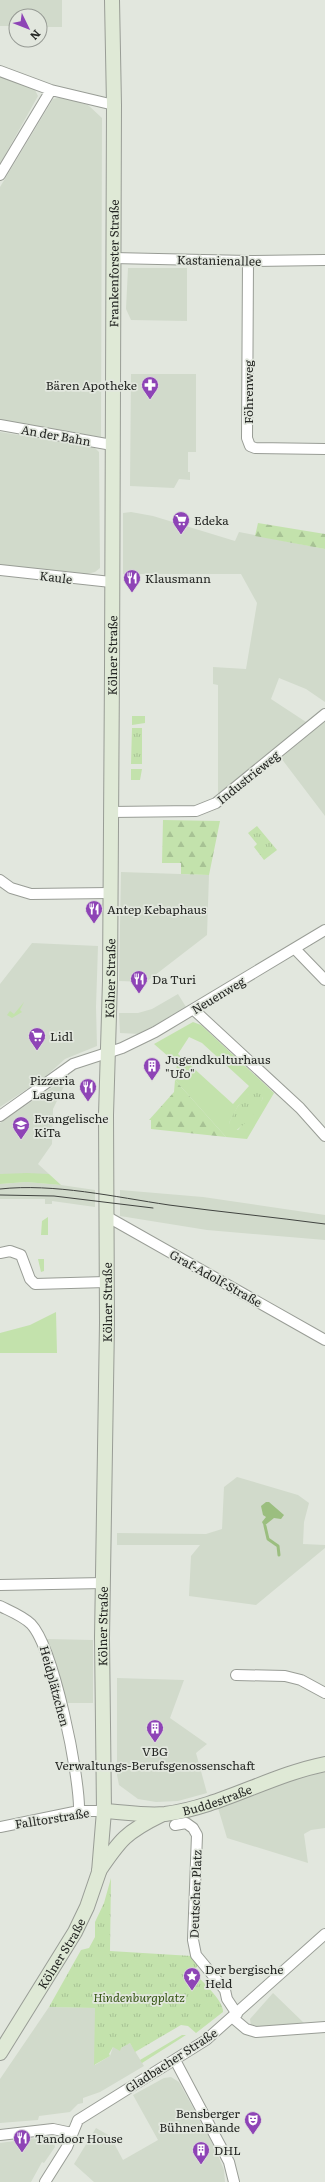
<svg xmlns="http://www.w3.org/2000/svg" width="325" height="2182" font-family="Literata,serif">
<defs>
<pattern id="forest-firs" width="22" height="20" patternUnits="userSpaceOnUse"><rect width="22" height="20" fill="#c3e2ac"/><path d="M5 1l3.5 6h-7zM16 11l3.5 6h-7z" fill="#a7c294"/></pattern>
<pattern id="park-tufts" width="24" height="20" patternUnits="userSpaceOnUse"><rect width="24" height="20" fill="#c3e2ac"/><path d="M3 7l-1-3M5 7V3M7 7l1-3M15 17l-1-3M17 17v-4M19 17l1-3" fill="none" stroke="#a7c294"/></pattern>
</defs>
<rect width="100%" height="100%" fill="#e2e7de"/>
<path fill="#d1dacb" d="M0 0H62V27H40V16H16V26H0Z
M0 76 34 88 38 96 0 164Z
M61 97 88 105 102 118 101 437 0 420V187L53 99Z
M128 268H187V321L131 320 126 309Z
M131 374H196V452H188V472H190V480L179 479 174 488 130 486Z
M0 432 94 447 99 452 100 568 95 572 83 575 0 565Z
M131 512 153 516 235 541 239 532 325 549V702L306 689 279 678 271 699 306 722 218 794V685L213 684V667L246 669 257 603 241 574H123V513Z
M325 721V816L281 758Z
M121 872 209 875 207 935 146 982 119 981Z
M32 943 98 946 96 1007 97 1046 65 1059 45 1077 0 1107V984Z
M178 994 186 1007 140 1034 120 1033 119 1013H138L152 1009Z
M69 1076 53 1109 52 1144 38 1164 49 1174H0V1123Z
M26 1182 61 1185 95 1190V1207L52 1201V1204H45V1199H0V1184Z
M120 1190 203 1197 325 1215V1240L207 1230 120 1216Z
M237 1477 298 1495 309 1503 304 1522 303 1544 325 1545V1548L256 1605 189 1596 191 1556 200 1545H117V1533L206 1534 222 1529 224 1487Z
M46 1639 93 1640V1703H66Z
M117 1678 184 1680 170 1718 207 1744 196 1753 207 1793 178 1801 156 1802 138 1799 119 1785 117 1775Z
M325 1772V1828L311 1830 304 1834 308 1863 227 1838 218 1808 296 1779Z
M273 1993 304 2023 258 2028 251 2026 250 2019Z
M49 2007 95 2008V2065L110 2056 113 2047 121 2048 130 2043 144 2066 100 2092 83 2098V2103L78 2104 70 2112 39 2116 38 2120 0 2123V2079Z
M171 2077 179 2082 215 2148 224 2170 225 2182H94L74 2164 96 2128 110 2136 123 2160 158 2140 133 2095 164 2078Z
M43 2137 54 2143 55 2147 44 2163 42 2162 31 2182H0V2143Z"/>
<path fill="#c3e2ac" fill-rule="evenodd" d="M132 716H145V723L132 725Z
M131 769H142L140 780H131Z
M24 1002 20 1010 22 1012 12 1018 7 1015 10 1011 14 1014Z
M193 1022 201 1025 274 1093 247 1139 226 1137 175 1080 177 1064 154 1044ZM189 1037 202 1043 249 1086 233 1104 178 1054ZM249 1094 263 1096 262 1100 238 1130 229 1123 238 1106Z
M27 1173 49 1174 61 1185 26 1182 0 1184V1174Z
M48 1217V1235H41L42 1221Z
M38 1259H44V1271L41 1272Z
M56 1312 57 1353H0V1333L30 1325Z
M182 2035H186L142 2063 140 2060Z"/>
<path fill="url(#forest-firs)" d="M258 523 325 534V549L255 536Z
M163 820 220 821 209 875 181 874V863H162Z
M175 1080 226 1137 151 1129V1120H149L174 1092Z"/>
<path fill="url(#park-tufts)" d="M132 728H142V764H131Z
M257 826 277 850 264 860 254 847 257 844 248 833Z
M256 1090 263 1094C265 1103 242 1130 233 1131L229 1123C234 1112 243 1094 256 1090Z
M111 1878 110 1951 192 1956 199 1964 193 1972C201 1980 224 2001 223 2012L196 2033 188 2026 181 2025 135 2052 130 2043 121 2048 120 2051 113 2047 109 2054 110 2056 94 2065 95 2008 49 2007 81 1950 89 1948 95 1937V1922L104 1903Z"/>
<path fill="#9bbe7f" d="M266 1502H269L284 1515 281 1519 274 1518 264 1526 262 1522 266 1517 263 1515 261 1506Z"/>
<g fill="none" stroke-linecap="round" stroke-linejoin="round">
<path stroke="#9bbe7f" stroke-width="3" d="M265 1526 268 1539 278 1546 279 1555"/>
<g stroke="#999d96" stroke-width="12">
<path id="minor" d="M0 71 51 90 114 105
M0 175 51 90
M113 258 248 261 325 260
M248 261 247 438 250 446 255 448 325 449
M0 425 112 445
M0 570 111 582
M111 812 196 811 216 803 325 714
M0 880 11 888 31 894 109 893
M295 949 325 980
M194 1010 300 1108 325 1136
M0 1116 73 1064 122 1048 155 1032 325 930
M106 1216 325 1340
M0 1253 10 1251 21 1255 30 1279 35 1284 106 1282
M0 1585 104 1583
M0 1606C10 1611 23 1616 31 1624 54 1648 80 1777 79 1811
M236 1675 285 1676 301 1680 325 1693
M175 1825 186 1823 193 1828 197 1835 193 1940 196 1955 225 1990 227 1999 237 2014
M0 1827 79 1811H104
M233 2018 246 2029 256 2032 325 2027
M175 2060 229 2162 234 2182
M0 2135 53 2129 72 2133
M45 2182 67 2147 78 2120 206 2040 325 1934"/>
</g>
<g stroke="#999d96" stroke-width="16">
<g id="secondary">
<path id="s1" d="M104 1811C123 1812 145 1816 165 1814 220 1807 270 1775 325 1764"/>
<path d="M99 1871C120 1840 126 1832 161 1815"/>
<path id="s2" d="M0 2053 75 1932 87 1907 99 1872 104 1811 102 1638 107 1323 106 1115 110 981 112 671 114 105 112 0"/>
</g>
</g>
<use href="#minor" stroke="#fff" stroke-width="10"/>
<use href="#secondary" stroke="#dfe9d6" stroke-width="14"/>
<path stroke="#414440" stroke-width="1" d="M0 1189C54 1183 115 1197 169 1205 221 1212 273 1217 325 1224
M0 1195 54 1196 153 1208"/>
</g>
<defs>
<g id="pharmacy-pin" transform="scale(0.9)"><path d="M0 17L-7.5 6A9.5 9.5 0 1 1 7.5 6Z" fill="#8e44b6" stroke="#e2e7de"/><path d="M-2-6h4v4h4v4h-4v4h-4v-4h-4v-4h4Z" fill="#fff"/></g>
<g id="supermarket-pin" transform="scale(0.9)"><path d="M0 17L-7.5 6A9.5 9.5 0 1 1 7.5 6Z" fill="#8e44b6" stroke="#e2e7de"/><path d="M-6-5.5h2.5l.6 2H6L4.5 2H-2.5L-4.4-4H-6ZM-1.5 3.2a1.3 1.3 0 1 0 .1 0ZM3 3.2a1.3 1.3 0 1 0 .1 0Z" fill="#fff"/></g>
<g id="restaurant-pin" transform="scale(0.9)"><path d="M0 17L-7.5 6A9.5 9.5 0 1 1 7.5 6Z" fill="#8e44b6" stroke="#e2e7de"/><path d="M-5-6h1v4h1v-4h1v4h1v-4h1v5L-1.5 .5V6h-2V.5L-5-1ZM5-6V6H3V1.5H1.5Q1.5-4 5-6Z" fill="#fff"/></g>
<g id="building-pin" transform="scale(0.9)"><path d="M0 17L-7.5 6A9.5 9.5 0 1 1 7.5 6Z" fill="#8e44b6" stroke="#e2e7de"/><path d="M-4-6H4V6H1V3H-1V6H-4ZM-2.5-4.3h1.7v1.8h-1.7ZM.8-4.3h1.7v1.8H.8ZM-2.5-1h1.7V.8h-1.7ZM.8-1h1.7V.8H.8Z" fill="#fff"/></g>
<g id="school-pin" transform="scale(0.9)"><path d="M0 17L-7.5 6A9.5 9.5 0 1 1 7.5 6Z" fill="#8e44b6" stroke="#e2e7de"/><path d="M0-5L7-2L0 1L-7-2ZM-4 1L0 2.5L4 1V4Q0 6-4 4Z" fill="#fff"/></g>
<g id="sight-pin" transform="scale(0.9)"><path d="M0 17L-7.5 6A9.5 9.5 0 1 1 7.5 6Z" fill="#8e44b6" stroke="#e2e7de"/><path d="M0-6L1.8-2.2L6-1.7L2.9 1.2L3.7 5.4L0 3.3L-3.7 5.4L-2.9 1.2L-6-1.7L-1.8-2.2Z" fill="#fff"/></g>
<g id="theatre-pin" transform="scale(0.9)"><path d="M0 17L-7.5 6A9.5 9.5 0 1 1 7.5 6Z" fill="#8e44b6" stroke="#e2e7de"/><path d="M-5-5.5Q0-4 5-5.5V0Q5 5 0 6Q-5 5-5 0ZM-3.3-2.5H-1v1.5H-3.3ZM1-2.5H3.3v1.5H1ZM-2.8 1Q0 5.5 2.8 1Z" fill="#fff"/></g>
</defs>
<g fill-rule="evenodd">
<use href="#pharmacy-pin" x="150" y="385"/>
<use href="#supermarket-pin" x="181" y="520"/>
<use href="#restaurant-pin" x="132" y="578"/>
<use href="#restaurant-pin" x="94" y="909"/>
<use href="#restaurant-pin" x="139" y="979"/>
<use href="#supermarket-pin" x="37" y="1036"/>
<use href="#building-pin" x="152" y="1066"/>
<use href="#restaurant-pin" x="88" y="1087"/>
<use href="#school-pin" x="21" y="1125"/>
<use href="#building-pin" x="155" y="1728"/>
<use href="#sight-pin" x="192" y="1976"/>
<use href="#theatre-pin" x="253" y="2120"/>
<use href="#restaurant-pin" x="22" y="2138"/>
<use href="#building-pin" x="201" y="2150"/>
</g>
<g text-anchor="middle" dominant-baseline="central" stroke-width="3.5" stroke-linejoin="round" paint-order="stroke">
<g font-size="12" fill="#252724" stroke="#e2e7de">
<text transform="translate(219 260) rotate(1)">Kastanienallee</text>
<text stroke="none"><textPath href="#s2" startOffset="1816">Frankenforster Straße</textPath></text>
<text transform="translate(248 392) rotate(-90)">Föhrenweg</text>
<text transform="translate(56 435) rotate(10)">An der Bahn</text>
<text transform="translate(56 577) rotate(7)">Kaule</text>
<text stroke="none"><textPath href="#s2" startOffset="1424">Kölner Straße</textPath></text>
<text transform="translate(248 777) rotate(-39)">Industrieweg</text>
<text stroke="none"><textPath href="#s2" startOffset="1101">Kölner Straße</textPath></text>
<text transform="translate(218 995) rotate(-31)">Neuenweg</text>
<text transform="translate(216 1278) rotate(29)">Graf-Adolf-Straße</text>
<text stroke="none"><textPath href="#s2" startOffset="777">Kölner Straße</textPath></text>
<text stroke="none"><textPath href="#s2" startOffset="453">Kölner Straße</textPath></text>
<text transform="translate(55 1686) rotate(75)">Heidplätzchen</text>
<text stroke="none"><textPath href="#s1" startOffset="115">Buddestraße</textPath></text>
<text transform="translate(52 1818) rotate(-9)">Falltorstraße</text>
<text transform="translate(195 1894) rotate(-88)">Deutscher Platz</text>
<text stroke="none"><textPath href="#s2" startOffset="117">Kölner Straße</textPath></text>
<text transform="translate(171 2060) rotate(-33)">Gladbacher Straße</text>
</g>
<g font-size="12" fill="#252724" stroke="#e2e7de" text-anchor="start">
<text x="137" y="385" text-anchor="end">Bären Apotheke</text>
<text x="194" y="520">Edeka</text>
<text x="145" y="578">Klausmann</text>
<text x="107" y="909">Antep Kebaphaus</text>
<text x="152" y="979">Da Turi</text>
<text x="50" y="1036">Lidl</text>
<text x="165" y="1059">Jugendkulturhaus<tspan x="165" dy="14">"Ufo"</tspan></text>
<text x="75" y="1080" text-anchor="end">Pizzeria<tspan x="75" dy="14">Laguna</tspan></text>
<text x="34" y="1118">Evangelische<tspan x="34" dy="14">KiTa</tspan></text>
<text x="155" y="1751" text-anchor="middle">VBG<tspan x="155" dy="14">Verwaltungs-Berufsgenossenschaft</tspan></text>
<text x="205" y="1969">Der bergische<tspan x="205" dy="14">Held</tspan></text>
<text x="240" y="2113" text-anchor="end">Bensberger<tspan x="240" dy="14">BühnenBande</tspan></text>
<text x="35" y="2138">Tandoor House</text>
<text x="214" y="2150">DHL</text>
</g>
<g font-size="12" font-style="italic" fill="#365614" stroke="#e2e7de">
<text x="139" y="1997">Hindenburgplatz</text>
</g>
</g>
<g transform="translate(28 28) rotate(133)"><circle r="19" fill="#e2e7de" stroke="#969a94"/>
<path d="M0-3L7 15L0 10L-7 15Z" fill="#8e44b6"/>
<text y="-6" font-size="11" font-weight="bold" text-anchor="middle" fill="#252724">N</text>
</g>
</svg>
